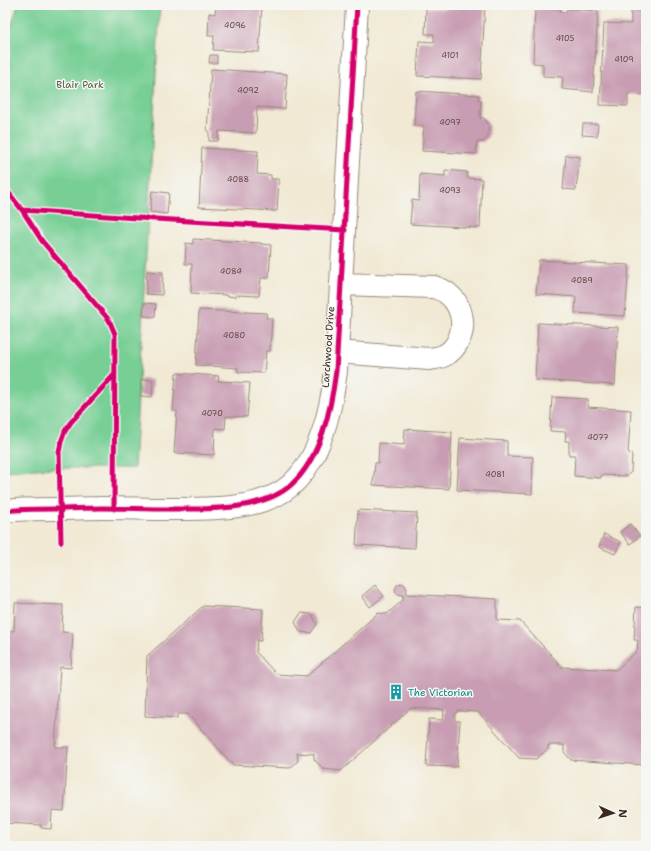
<svg xmlns="http://www.w3.org/2000/svg" width="651" height="851" font-family="'Shantell Sans',sans-serif">
<rect width="100%" height="100%" fill="#f6f6f2"/>
<filter id="ink" filterUnits="userSpaceOnUse"><feTurbulence type="fractalNoise" baseFrequency=".025" numOctaves="2"/><feDisplacementMap in="SourceGraphic" scale="8" xChannelSelector="R" yChannelSelector="G"/><feConvolveMatrix kernelMatrix="1 2 1 2 8 2 1 2 1" color-interpolation-filters="sRGB"/></filter>
<filter id="wash" filterUnits="userSpaceOnUse"><feTurbulence type="fractalNoise" baseFrequency=".012" numOctaves="4" result="noise"/><feDisplacementMap in="SourceGraphic" scale="16" xChannelSelector="R" yChannelSelector="G"/><feGaussianBlur stdDeviation="0.9" result="paint"/><feColorMatrix in="noise" values="0 0 0 0 0 0 0 0 0 0 0 0 0 0 0 0 0 1.4 0 .05"/><feComposite in="paint" operator="in"/></filter>
<g filter="url(#wash)">
<rect width="100%" height="100%" fill="#f1e9d4"/>
<path fill="#77cf95" stroke="#597c5a" d="M18 5H160L134 468H50L5 471V42L9 33Z"/>
<g id="blocks">
<path fill="#c89cb2" d="M216 5H262L259 52 213 50 214 36H208L209 13 215 14Z
M447 5H485L481 79 417 76 419 41 434 42V34H425L426 8 446 9Z
M535 7 561 9 560 12H566L567 9 598 11 593 92 562 89 563 77 543 76V64L533 63Z
M631 10 646 11V95L628 94V106L600 105 604 23 631 24Z
M210 55H217V63H209Z
M211 69 287 74 285 109 257 107 256 133 219 131 218 141H209V131H207Z
M416 91 479 95 478 100H481L480 118H484L489 125 488 137 483 142H477L476 154 422 151 424 126H414Z
M583 124H598L597 136 582 135Z
M202 148 258 151 257 174 271 175V179H279L277 211 199 207Z
M566 155 580 157 576 190 563 189Z
M445 170 467 172V178L482 179 480 228 410 224 412 200 419 201 420 174 445 176Z
M152 191 169 193 167 214 150 212Z
M193 239 261 243V244L271 245 269 278H261L259 296 236 295V297L226 296V295L191 293 192 264H185L186 243 193 244Z
M539 260 629 265 625 316 575 313 576 297 536 294Z
M147 271 163 272 162 295 146 294Z
M144 303 156 304 155 317 143 316Z
M199 310 267 313 266 318H272L270 351H266L264 373 238 372V368L196 365Z
M538 323 618 327 615 385 535 380Z
M176 373 219 376 218 381 250 383 247 417 226 416 225 429 215 428 214 455 174 453 177 411H173Z
M141 379 153 380 152 397 140 396Z
M552 397 588 399V407L631 410 628 452 632 455 631 472 627 476 601 475V478L574 476 575 455H569V441H565L566 432 550 431Z
M405 429 452 432 449 489 373 485 375 463H378L379 443 404 445Z
M460 438 507 441V456L533 457 532 494 457 490Z
M358 510 417 513 415 548 356 545Z
M630 524 640 536 630 544 620 532Z
M604 534 621 542 615 554 599 547Z
M401 583 405 585 407 589 405 594 497 599V620L520 621 562 667 616 670 637 651 638 640H634L636 607 646 608V765L571 760 564 752V745H548V749L536 759 519 758 478 712 459 711 455 714V721H460L457 767 426 766 429 719 443 720 444 710 411 708 341 771 323 769 314 759V754L297 753 298 761 290 768 233 765 188 714H178L177 718 145 716 147 656 203 606 263 609 261 641 257 640 256 652 276 674 307 676 378 613 387 614 403 600V595H401L396 593 395 589 397 585Z
M375 585 384 596 370 607 362 596Z
M15 603 63 605 62 632 73 633 71 668 60 667 55 747H68L64 811 52 810 51 829 41 828V825L5 823V745H6L10 668H5V630L14 631Z
M301 613 312 614 317 624 311 633 300 632 295 622Z"/>
</g>
</g>
<g filter="url(#ink)">
<use href="#blocks" fill-opacity="0" stroke="#968a79" stroke-width="1"/>
<g fill="none" stroke-linecap="round" stroke-linejoin="round">
<g stroke="#968a79" stroke-width="24">
<path id="street" d="M337 352 429 359C434 358 440 358 445 355 451 352 456 346 459 339 466 324 461 304 448 294 444 290 439 289 434 287L341 284
M5 511C21 509 37 509 54 509 70 509 86 508 102 508 124 508 147 509 169 509 207 509 262 511 291 485 321 458 331 409 336 371L357 5"/>
</g>
<use href="#street" stroke="#fff" stroke-width="22"/>
<g stroke="#f6f6f2" stroke-width="8">
<path id="cycleway" d="M5 188 22 210 121 217 345 230
M22 210 42 241 109 320 115 334 114 509
M5 511C21 509 37 509 54 509 70 509 86 508 102 508 124 508 147 509 169 509 207 509 262 511 291 485 321 458 331 409 336 371L357 5
M61 542 59 452 61 442 65 431 71 422 115 374"/>
</g>
<use href="#cycleway" stroke="#d6006c" stroke-width="5"/>
</g>
</g>
<defs>
<g id="building-bare" transform="scale(1.2)"><path d="M-4-6H4V6H1V3H-1V6H-4ZM-2.5-4.3h1.7v1.8h-1.7ZM.8-4.3h1.7v1.8H.8ZM-2.5-1h1.7V.8h-1.7ZM.8-1h1.7V.8H.8Z" fill="#0f9aa8" stroke="#f6f6f2" stroke-width="2.5" paint-order="stroke"/></g>
</defs>
<g fill-rule="evenodd">
<use href="#building-bare" x="396" y="692"/>
</g>
<g text-anchor="middle" dominant-baseline="central" stroke-width="3" stroke-linejoin="round" paint-order="stroke">
<g font-size="8" fill="#5e4643">
<text x="235" y="25">4096</text>
<text x="565" y="38">4105</text>
<text x="450" y="55">4101</text>
<text x="624" y="59">4109</text>
<text x="248" y="90">4092</text>
<text x="450" y="122">4097</text>
<text x="238" y="179">4088</text>
<text x="450" y="190">4093</text>
<text x="231" y="271">4084</text>
<text x="582" y="280">4089</text>
<text x="234" y="335">4080</text>
<text x="212" y="413">4070</text>
<text x="598" y="437">4077</text>
<text x="495" y="474">4081</text>
</g>
<g font-size="10" fill="#4d5c42" stroke="#f6f6f2">
<text x="80" y="84">Blair Park</text>
</g>
<g font-size="10" fill="#3b2a1e" stroke="#f6f6f2">
<text transform="translate(328 347) rotate(-86)">Larchwood Drive</text>
</g>
<g font-size="10" fill="#0d838f" stroke="#f6f6f2" text-anchor="start">
<text x="408" y="692">The Victorian</text>
</g>
</g>
<rect width="651" height="851" fill="none" stroke="#f6f6f2" stroke-width="20"/>
<g transform="translate(613 813) rotate(93)" stroke="#f6f6f2" stroke-width="3" paint-order="stroke">
<path d="M0-3L7 15L0 10L-7 15Z" fill="#3b2a1e"/>
<text y="-6" font-size="11" font-weight="bold" text-anchor="middle" fill="#3b2a1e">N</text>
</g>
</svg>
